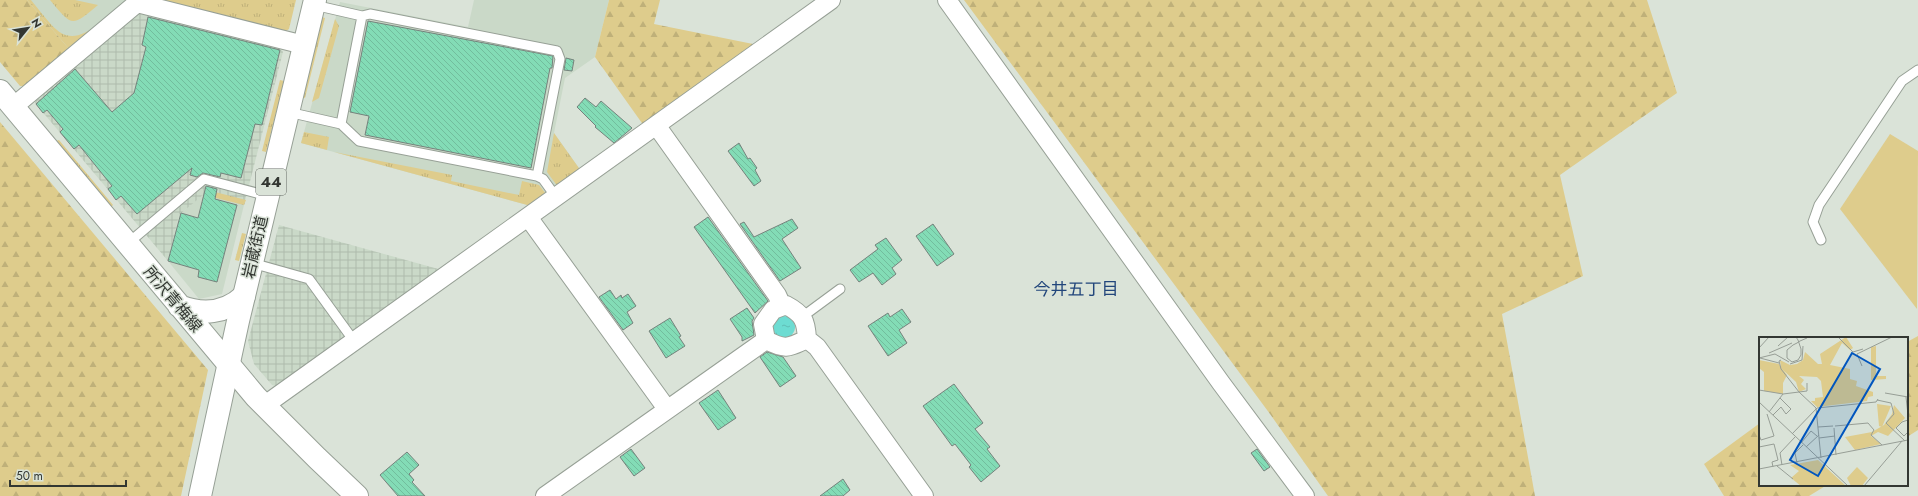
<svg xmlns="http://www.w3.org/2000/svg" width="1918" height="496" font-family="Jost,'Noto Sans JP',sans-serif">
<defs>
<pattern id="industrial-grid" width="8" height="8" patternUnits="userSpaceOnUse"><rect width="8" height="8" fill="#cad9c8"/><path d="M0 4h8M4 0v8" fill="none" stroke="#aebbac"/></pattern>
<pattern id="grass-tufts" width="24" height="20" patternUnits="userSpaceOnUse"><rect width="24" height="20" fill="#decc8c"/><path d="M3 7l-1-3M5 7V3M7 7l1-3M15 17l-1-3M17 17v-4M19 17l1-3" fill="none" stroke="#bfb079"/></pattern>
<pattern id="forest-firs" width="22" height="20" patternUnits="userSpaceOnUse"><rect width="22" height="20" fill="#decc8c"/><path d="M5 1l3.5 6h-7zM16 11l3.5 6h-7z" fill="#bfb079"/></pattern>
<pattern id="water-ripples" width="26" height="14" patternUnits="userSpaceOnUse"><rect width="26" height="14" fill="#6ddcd2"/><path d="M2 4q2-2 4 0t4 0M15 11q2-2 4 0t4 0" fill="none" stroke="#5fbdb5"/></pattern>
<pattern id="building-back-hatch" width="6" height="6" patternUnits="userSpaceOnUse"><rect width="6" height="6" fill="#83dcb6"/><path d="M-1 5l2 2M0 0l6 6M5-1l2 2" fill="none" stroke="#72bd9d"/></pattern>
</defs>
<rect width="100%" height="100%" fill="#dae3d8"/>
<path fill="#cad9c8" d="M27 0H130L70 50Z
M474 0H609L595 57 565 78 554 133 581 171 531 206 301 143 340 2 468 27Z
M203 194 244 205 222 294 199 299 168 261 179 215Z"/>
<path fill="url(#industrial-grid)" d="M143 11 279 45 283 52 244 205 203 195 179 215 168 261 35 103 36 96 136 12Z
M279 225 442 270 279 387 272 385 254 364 248 341Z"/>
<path fill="url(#grass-tufts)" d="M27 0H31C56 30 65 52 102 21 110 15 121 8 126 0H130L70 50Z
M50 0H75L98 5C71 28 72 26 50 0Z
M150 0H296L289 29 282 34Z
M322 17 325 18 305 98 301 97Z
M335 19 339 26 319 98 312 102Z
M280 80 284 81 266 152 262 151Z
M304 132 329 137 327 150 301 143Z
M554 133 581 171 558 187 547 172Z
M59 140 113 205 111 207 56 141Z
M334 152 452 175 451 181 519 195 522 181 539 185 546 194 531 206Z
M215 192 246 200 244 205 212 197Z
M242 233 246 234 239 261 235 260Z"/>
<path fill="url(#forest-firs)" d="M0 0H27L70 50 26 86H20L0 62Z
M609 0H660L654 24 758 45 644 126 595 57Z
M964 0H1647L1677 93 1560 175 1583 276 1502 314 1535 496H1328L1270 414Z
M0 122 208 370 181 496H0Z
M1918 336V430L1907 437V342Z
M1760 423V485H1827L1809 496H1724L1704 464Z"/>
<path fill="#decc8c" d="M1890 134 1918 151 1917 309 1840 209Z"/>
<path fill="url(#water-ripples)" d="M773 327a11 11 0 1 1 22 0a11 11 0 1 1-22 0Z"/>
<path fill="url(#building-back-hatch)" stroke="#75827c" d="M148 17 280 50 262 125 255 124 241 178 221 173 220 177 203 173 197 177 190 175 192 168 137 214 121 196 116 200 108 189 112 186 79 145 74 149 60 132 63 129 47 110 43 113 36 104 75 69 112 112 134 93 146 47 142 45Z
M368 21 553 56 552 68H550L531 168 365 135 369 116 350 112Z
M566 58 574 60 572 71 564 70Z
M585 98 596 107 601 101 632 128 614 143 595 127 596 126 577 107Z
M739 143 748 159 750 158 757 168 755 170 761 181 754 186 728 151Z
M206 186 217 189 215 199 237 205 217 282 198 277 199 270 168 261 181 213 198 218Z
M708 217 768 301 755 313 694 227Z
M792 219 798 228 782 239 801 268 780 281 740 224 744 222 754 237Z
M933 224 954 254 937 266 916 236Z
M886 238 902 260 892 268 896 274 882 285 873 273 859 282 850 270 878 249 875 245Z
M610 290 616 299 621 295 622 298 628 294 636 306 627 312 633 323 623 330 599 297Z
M747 308 754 318 752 321 754 335 742 341V337L730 319Z
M902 309 911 322 899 330 907 343 888 356 868 326 888 313 890 317Z
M670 318 681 336 679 337 685 346 666 358 649 331Z
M767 352 783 357 796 376 780 387 760 357Z
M954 384 983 423 975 429 990 447 987 449 1000 466 981 482 969 467 971 465 955 444 952 446 923 406Z
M718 390 736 418 718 430 699 403Z
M631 449 645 468 634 476 620 457Z
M1257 449 1270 467 1264 471 1251 453Z
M407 452 419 465 409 474 414 480 412 482 425 496H398L380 475Z
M843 479 850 490 843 496H820Z"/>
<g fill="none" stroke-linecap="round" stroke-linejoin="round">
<g stroke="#97a096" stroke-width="11">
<path id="lane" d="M314 5 362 16 370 14 557 51 560 59 537 176
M288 112 341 124 359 141 537 176 543 179 556 197
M341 124 362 16
M1821 240 1813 222 1819 205 1902 81 1918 70
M127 244 204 179 268 196
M252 263 309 279 354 341
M802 317 840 289"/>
</g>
<g stroke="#97a096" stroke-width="20">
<path id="street" d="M947 0 1221 383 1305 496
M13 107 137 3 304 45
M656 125 777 295 782 306
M528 217 667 409
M786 305C803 314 806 320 807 339 788 348 785 350 766 340L763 324 773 310Z
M807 339 817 347 924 496
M265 405 831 0
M545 496 766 340"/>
</g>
<g stroke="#97a096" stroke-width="24">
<path id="secondary" d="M0 91 256 397 317 458 357 496
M179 306C202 315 225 314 244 296"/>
</g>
<g stroke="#97a096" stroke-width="24">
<path id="primary" d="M200 496 238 321 315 0"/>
</g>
<use href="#lane" stroke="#fff" stroke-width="9"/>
<use href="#street" stroke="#fff" stroke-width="18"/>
<use href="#secondary" stroke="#fff" stroke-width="22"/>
<use href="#primary" stroke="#fff" stroke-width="22"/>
</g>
<g text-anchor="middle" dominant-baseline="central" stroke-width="3" stroke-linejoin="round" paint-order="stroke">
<rect fill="#dae3d8" stroke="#656b64" stroke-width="1" x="256" y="169" width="30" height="26" rx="3"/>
<g font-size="15" font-weight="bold" fill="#333732">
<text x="271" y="182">44</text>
</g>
<g font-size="16" fill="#333732" stroke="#dae3d8">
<text transform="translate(255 247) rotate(-77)">岩蔵街道</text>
<text transform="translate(173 299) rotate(50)">所沢青梅線</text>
</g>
<g font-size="17" fill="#22467b" stroke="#dae3d8">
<text x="1076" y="289">今井五丁目</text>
</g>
</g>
<g transform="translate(1759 337)">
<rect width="149" height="149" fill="#dae3d8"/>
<path d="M118 67 132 69 123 90 120 89Z" fill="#decc8c"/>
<path d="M87 0 94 11 91 13 83 6 71 28 91 32V42L98 44 97 49 114 55V59L109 60 108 64 58 70 52 64H56V61L64 60 62 44 58 40 40 39 45 43 42 47 47 52 40 55 37 45 22 31 21 23 31 28 38 27 44 23 46 15 59 27H63L61 17ZM117 9V39H127V42L112 43V10ZM135 68 146 81 129 99 119 95 112 99 122 107 96 113 86 100 113 95 125 88 133 77ZM59 123 87 149H42L32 141 40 134 31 128ZM98 130 109 141 103 149H92L88 141Z" fill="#decc8c"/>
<path d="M0 23 20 27 28 38 24 46V57L5 54V35L0 31Z" fill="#decc8c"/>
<path fill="none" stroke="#979e96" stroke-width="1" d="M37 0 39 3 42 12V18L39 23 33 25 28 21V13L34 8 38 6 41 4 48 1V0M79 0 94 15 104 12M19 9 29 0M0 11 10 0M10 16 33 6M0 21 16 17 30 25M1 21 20 26M22 23 20 24 22 32 40 55 57 71 62 121M31 27 43 23 44 9M103 29 98 17 133 0M0 53 24 57 48 54V46M126 56 149 60M147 60 149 78M118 63 132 66 135 77 127 86 146 104M0 65 89 149M10 75 24 57M14 78 22 70 27 77 32 72 21 61M149 83 143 85 137 91 145 99 149 95M76 89 109 86 115 93 112 98 123 108M59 90 74 89M75 91 77 118M33 97 58 71 117 65 119 62M0 98 2 103 15 99 8 77M60 101 76 99M42 106 52 94 58 99M0 110 15 107 19 123 13 125 14 130M47 110 60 98M38 126 36 116 44 108M23 128 21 116 36 100M18 129 34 142M0 132 149 103M105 149 143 104"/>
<path fill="#0055be" fill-opacity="0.15" stroke="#0055be" stroke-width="2" d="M93 16 121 32 59 139 31 123Z"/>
<rect width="149" height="149" fill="none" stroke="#333732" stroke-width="2"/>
</g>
<g transform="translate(28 28) rotate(60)" stroke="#dae3d8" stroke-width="3" paint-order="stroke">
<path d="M0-3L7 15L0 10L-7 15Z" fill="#333732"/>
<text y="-6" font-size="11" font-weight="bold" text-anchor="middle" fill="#333732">N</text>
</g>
<path d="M10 480v6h116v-6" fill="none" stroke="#333732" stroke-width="2"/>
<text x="16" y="480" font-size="12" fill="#333732" stroke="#dae3d8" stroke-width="3" paint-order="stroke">50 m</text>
</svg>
